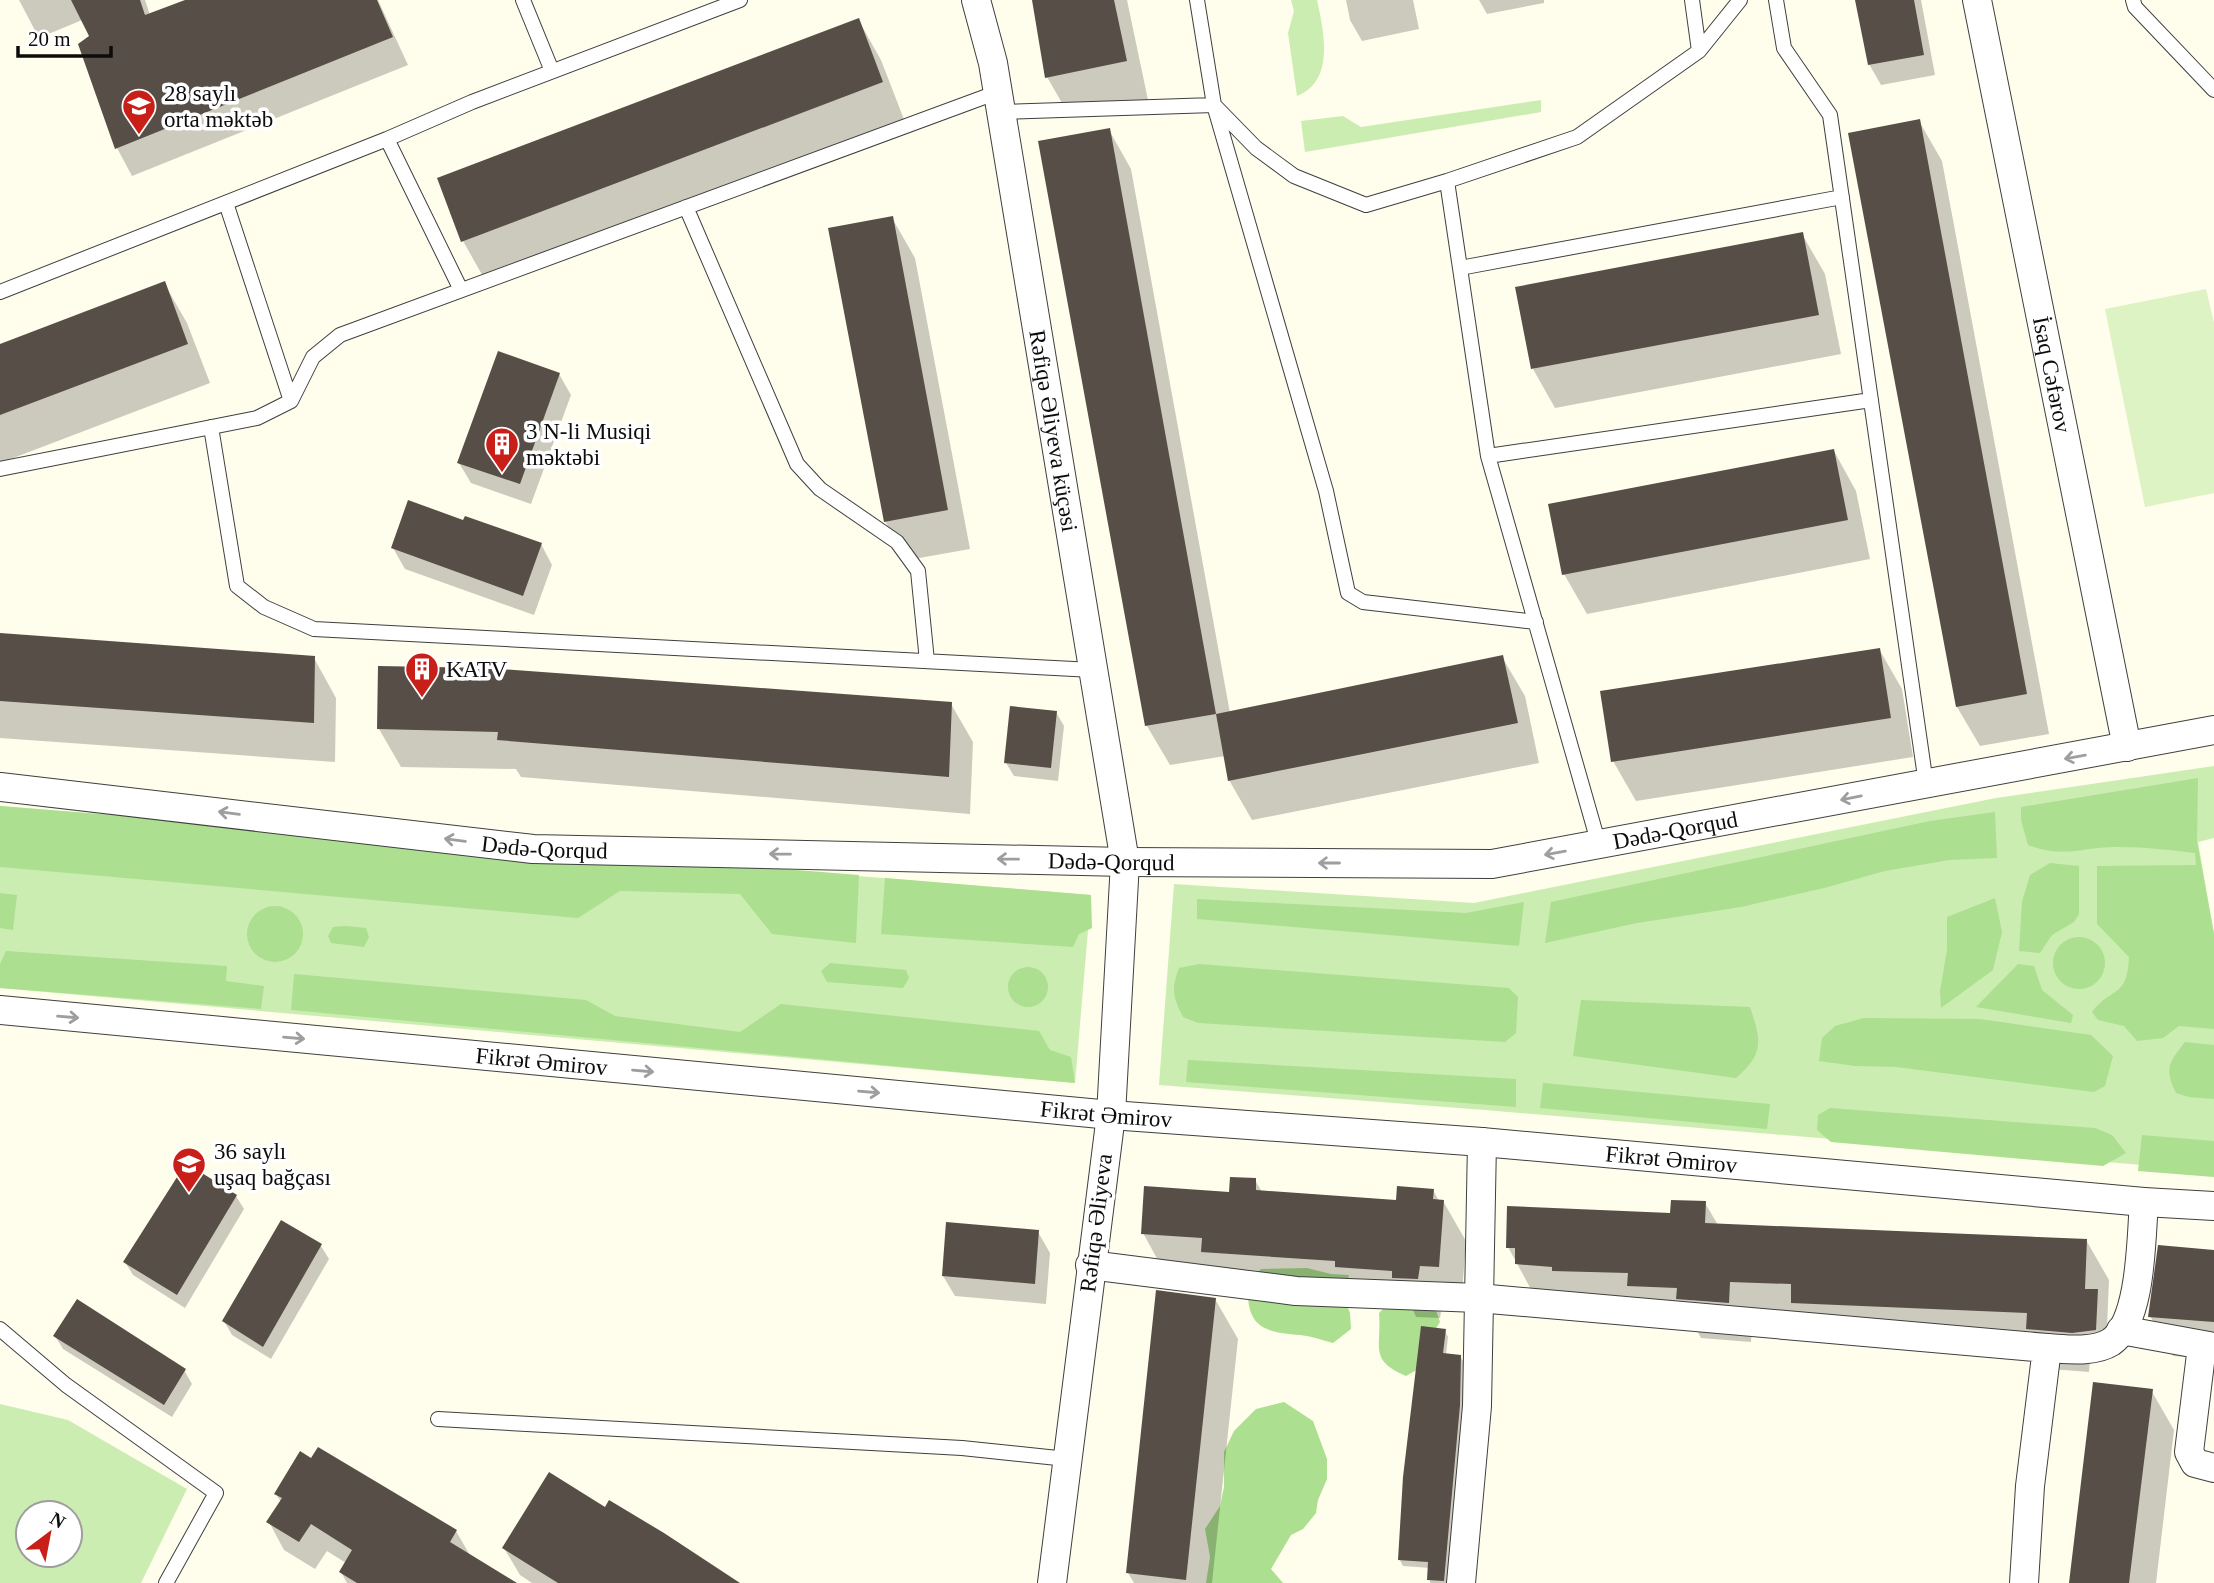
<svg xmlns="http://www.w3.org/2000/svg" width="2214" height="1583" font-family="Georgia,serif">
<rect width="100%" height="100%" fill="#fffdeb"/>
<path fill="#cbedb1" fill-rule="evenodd" d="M1291 0H1317C1324 32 1335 81 1297 96L1288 33 1294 11Z
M1541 100V112L1305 152 1301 121 1343 116 1361 127Z
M2214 766V838L2198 842 2214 934V1171L1485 1110 1159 1085 1174 884 1474 903 1996 798Z
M0 806 1091 895 1075 1083 0 988Z
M0 1404 68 1420 187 1489 141 1583H0ZM28 1513H70V1555H28Z"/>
<path fill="#acdf8f" d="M2198 778 2197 841 2214 934V1029L2179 1026 2163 1038 2137 1041 2124 1026 2098 1020 2092 1012C2112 986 2127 999 2129 957L2097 924V866L2196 865 2195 853C2170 850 2144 847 2119 847 2084 846 2066 859 2028 845L2021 820V807Z
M0 806 859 875 856 943 772 934 740 894 620 891 578 918 0 867Z
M1995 812 1997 858 1949 860 1885 871 1824 888 1741 907 1637 923 1545 943 1551 902 1930 821Z
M2050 863 2079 866V914L2074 922 2052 935 2040 953 2019 951 2022 902 2030 875Z
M885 878 1091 895 1092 928 1079 934 1073 947 881 934Z
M0 893 17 895 13 930 0 928Z
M1995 898 2002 932 1993 970 1941 1008 1940 991 1947 950V917Z
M1197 899 1466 913 1524 902 1519 946 1197 919Z
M247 934a28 28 0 1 1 56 0a28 28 0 1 1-56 0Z
M346 926 366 928 369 937 364 947 331 943 328 936 333 927Z
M2053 963a26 26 0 1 1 52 0a26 26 0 1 1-52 0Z
M6 951 227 966 226 981 264 986 261 1009 0 988V964Z
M830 963 906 970 909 978 903 988 827 982 821 971Z
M1199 964 1509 988 1518 997 1516 1033 1505 1042 1198 1023 1183 1017C1173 997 1171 989 1179 968Z
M2018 964 2034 966 2042 990 2073 1015 2071 1023 1976 1007Z
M1008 987a20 20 0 1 1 40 0a20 20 0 1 1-40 0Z
M294 974 586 1000 615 1016 740 1032 781 1004 1039 1031 1050 1050 1071 1057 1075 1083 291 1010Z
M1581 1000 1750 1007C1761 1040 1765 1053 1736 1078L1573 1056Z
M1864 1018 1980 1019 2091 1035 2113 1056 2105 1086 2094 1092 1896 1067 1855 1066 1819 1061 1822 1038 1835 1026Z
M2185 1042 2214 1045V1099L2189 1097 2176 1093C2164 1069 2169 1062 2185 1042Z
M1188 1060 1516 1079V1107L1186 1082Z
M1543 1083 1770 1104 1767 1129 1540 1108Z
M1830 1108 2095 1128 2112 1135 2126 1153 2103 1166 1831 1142 1817 1130 1818 1115Z
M2142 1135 2214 1141V1177L2138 1171Z
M1307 1268 1331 1274 1349 1275 1344 1298 1350 1313 1351 1329 1333 1343C1322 1340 1311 1336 1300 1335 1260 1332 1246 1325 1248 1283L1261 1269Z
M1434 1304 1440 1322 1432 1335 1422 1367 1406 1376C1368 1360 1382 1347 1379 1313L1385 1307Z
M1284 1402 1313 1421 1327 1459V1479L1318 1500 1316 1513 1303 1529 1291 1535 1271 1569 1283 1583H1206L1210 1557 1205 1529 1220 1506 1224 1487V1452L1234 1431 1256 1409Z"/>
<path fill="#def3c4" d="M2206 289 2214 323V493L2145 507 2105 309Z"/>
<path fill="#0003" d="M19 0H145L150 15 190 0H378L408 65 132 176 117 148 91 37 82 20 39 38Z
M1034 0H1127L1148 100 1070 117 1047 77Z
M1346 0H1413L1419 29 1362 41 1350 20Z
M1479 0H1544V3L1487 14Z
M1857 0H1921L1935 75 1881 85 1869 64Z
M859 21 881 60 905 122 485 280 463 241Z
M1919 121 1942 161 2049 734 1980 746 1957 707Z
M1109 130 1131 169 1230 713 1502 657 1525 696 1539 763 1252 820 1229 780 1225 756 1170 765 1147 726 1040 142Z
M892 218 915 258 970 549 908 560 885 521Z
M1802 234 1825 274 1841 354 1555 408 1533 369Z
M164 283 187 323 210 383 0 463V346Z
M559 374 571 395 531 504 471 483 459 463Z
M1834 451 1856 491 1870 559 1587 614 1564 574Z
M541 544 552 565 534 615 405 569 393 548Z
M0 635 314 658 336 698 335 762 0 738Z
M1879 649 1902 689 1913 757 1636 801 1613 761Z
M951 704 973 742 970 814 521 777 516 769 401 767 379 729Z
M1056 712 1064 726 1058 781 1014 776 1006 763Z
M1255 1180 1262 1192 1397 1202 1433 1190 1439 1201H1443L1466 1241 1461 1306 1442 1305 1440 1318 1416 1317 1413 1310 1360 1306 1165 1273 1143 1233 1231 1194Z
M236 1196 244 1209 185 1308 133 1275 125 1262Z
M1705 1203 1718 1225 2086 1240 2109 1280 2106 1350 2091 1348 2089 1372 2051 1369 2041 1352 1815 1342 1804 1323 1752 1321 1751 1342 1701 1338 1695 1327 1539 1304 1508 1247 1672 1214Z
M282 1222 321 1246 329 1259 271 1359 232 1335 224 1321Z
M1038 1232 1050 1253 1046 1304 955 1296 943 1276Z
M2214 1251V1359L2173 1356 2150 1316Z
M1215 1299 1238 1339 1212 1583H1134L1128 1573Z
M1445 1331 1448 1337 1446 1355 1460 1356 1464 1363 1463 1412 1448 1583H1430V1568L1403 1566 1400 1560Z
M55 1336 184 1370 192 1384 172 1417 63 1349Z
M2151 1390 2174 1430 2156 1583H2071Z
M276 1494 456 1531 471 1557 503 1583H347L341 1572 346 1563 327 1551 315 1569 284 1550 269 1522 281 1502Z
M504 1548 734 1583H532L520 1575Z"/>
<path fill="#564e47" d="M71 0H140L145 15 185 0H377L393 37 115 149 78 44 89 36Z
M1032 0H1114L1127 61 1045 78Z
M1855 0H1914L1924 55 1868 65Z
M859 18 883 82 461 242 437 178Z
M1920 119 2027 694 1956 707 1848 133Z
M1110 128 1216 714 1145 726 1038 141Z
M893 216 948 510 884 522 828 228Z
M1803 232 1819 315 1531 369 1515 287Z
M165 281 188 344 0 415V344Z
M498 351 560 373 520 484 457 463Z
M1834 449 1848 520 1562 575 1548 504Z
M408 500 463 520 465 516 542 543 523 596 391 548Z
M0 633 315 656 314 723 0 701Z
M1880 648 1891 718 1611 762 1600 691Z
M1503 655 1518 723 1228 781 1216 714Z
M378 666 487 668 952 702 949 777 497 740 498 732 377 729Z
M1010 706 1057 711 1051 768 1004 763Z
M186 1163 237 1195 177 1295 123 1262Z
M1230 1177 1256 1178V1190L1396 1200 1397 1186 1434 1189 1433 1199 1444 1200 1439 1267 1420 1266 1418 1279 1392 1278V1271L1335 1267V1261L1201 1252 1202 1238 1141 1234 1144 1186 1229 1192Z
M1671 1200 1706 1201 1705 1223 2087 1239 2085 1289H2098L2096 1330 2072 1333 2026 1329 2027 1313 1791 1303V1284L1730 1282 1729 1303 1676 1299 1677 1288 1627 1286 1628 1273 1552 1271V1267L1515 1264V1248H1506L1507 1206 1670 1213Z
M281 1220 322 1244 263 1347 222 1321Z
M946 1222 1039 1230 1035 1284 942 1276Z
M2158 1245 2214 1250V1322L2148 1317Z
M1156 1290 1216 1298 1186 1580 1126 1573Z
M77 1299 186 1369 164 1405 53 1336Z
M1421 1326 1446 1329 1443 1353 1461 1355 1460 1405 1444 1581 1427 1580 1428 1562 1398 1560 1403 1477Z
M2093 1382 2153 1389 2129 1583H2069Z
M318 1447 457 1530 450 1542 517 1583H357L339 1572 352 1550 311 1524 299 1542 266 1522 282 1498 274 1494 300 1451 311 1458Z
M549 1472 605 1507 609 1500 664 1533 740 1583H558L502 1548Z"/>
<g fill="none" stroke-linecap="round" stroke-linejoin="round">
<g stroke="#3f3f3f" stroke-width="16">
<path id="lane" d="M523 0 552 71
M1197 0 1214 105 1326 491 1348 593 1363 602 1536 622
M1692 0 1699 51
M1776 0 1784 48 1830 115 1926 784
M2133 0 2135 7 2214 90
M1001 112 1214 105 1256 148 1294 176 1366 205 1447 181 1577 137 1699 51 1740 0
M387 139 461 290
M1447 181 1488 456 1599 845
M226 203 291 401
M686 207 797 464 820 489 897 542 918 571 927 661
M1460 268 1842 197
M0 292 387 139 472 102 740 0
M211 427 237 586 264 607 314 629 1093 670
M1488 456 1871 400
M0 469 257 418 291 401 313 357 340 335 998 92
M0 1329 66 1385 216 1493 166 1583
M438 1419 962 1448 1067 1459"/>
</g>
<g stroke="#3f3f3f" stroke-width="30">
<g id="street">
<path id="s1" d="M976 0 993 63 1125 862 1111 1115 1052 1583"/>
<path id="s2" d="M1977 0 2127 747"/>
<path id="s3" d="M0 787 533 849 1125 862 1492 864 2214 730"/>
<path id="s4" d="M0 1010 1111 1115 1482 1142 2144 1202 2214 1206"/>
<path d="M1090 1265 1296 1291 1478 1298 2047 1348 2030 1486 2024 1583"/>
<path d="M2121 1330 2214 1347"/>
<path d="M2202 1346 2189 1452 2195 1463 2214 1468"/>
<path d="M2047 1348C2067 1349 2093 1353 2111 1342 2142 1321 2141 1237 2144 1202"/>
<path d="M1461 1583 1477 1406 1482 1142"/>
</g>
</g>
<use href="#lane" stroke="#fff" stroke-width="14"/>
<use href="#street" stroke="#fff" stroke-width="28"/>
</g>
<defs><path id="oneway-shaft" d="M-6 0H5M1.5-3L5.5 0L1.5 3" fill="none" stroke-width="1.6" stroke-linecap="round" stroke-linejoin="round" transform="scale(1.75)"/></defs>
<g stroke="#9e9e9e">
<use href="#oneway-shaft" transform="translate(2075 757) rotate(170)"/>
<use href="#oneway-shaft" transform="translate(1851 798) rotate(169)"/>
<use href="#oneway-shaft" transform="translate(229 813) rotate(-173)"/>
<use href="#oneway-shaft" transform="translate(455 840) rotate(-173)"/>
<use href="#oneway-shaft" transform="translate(1555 853) rotate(170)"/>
<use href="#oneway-shaft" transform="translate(780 854) rotate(-179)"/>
<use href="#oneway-shaft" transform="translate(1008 859) rotate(-179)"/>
<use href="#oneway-shaft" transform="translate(1329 863) rotate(-180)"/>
<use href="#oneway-shaft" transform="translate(68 1017) rotate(5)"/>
<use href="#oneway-shaft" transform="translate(294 1038) rotate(5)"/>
<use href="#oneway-shaft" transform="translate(643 1071) rotate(5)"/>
<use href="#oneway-shaft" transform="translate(869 1092) rotate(5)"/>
</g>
<defs>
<g id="school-pin" transform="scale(1.75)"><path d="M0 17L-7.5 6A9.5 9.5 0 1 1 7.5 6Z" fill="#c82018" stroke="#fff"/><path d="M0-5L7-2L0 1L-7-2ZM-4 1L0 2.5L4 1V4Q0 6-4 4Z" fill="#fff"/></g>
<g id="building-pin" transform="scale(1.75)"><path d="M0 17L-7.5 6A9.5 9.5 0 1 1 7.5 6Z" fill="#c82018" stroke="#fff"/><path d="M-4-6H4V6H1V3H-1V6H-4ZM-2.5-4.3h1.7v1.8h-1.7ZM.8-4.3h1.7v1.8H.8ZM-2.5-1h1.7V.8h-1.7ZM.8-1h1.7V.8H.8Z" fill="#fff"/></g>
</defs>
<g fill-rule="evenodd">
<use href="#school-pin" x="139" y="106"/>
<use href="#building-pin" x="502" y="444"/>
<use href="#building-pin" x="422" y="669"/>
<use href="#school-pin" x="189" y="1164"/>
</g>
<g text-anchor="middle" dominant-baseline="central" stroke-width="7" stroke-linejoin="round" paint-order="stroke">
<g font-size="23" fill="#0c0c0c" stroke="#fff" text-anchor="start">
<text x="164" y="93">28 saylı<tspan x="164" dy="26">orta məktəb</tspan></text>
<text x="526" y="431">3 N-li Musiqi<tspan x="526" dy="26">məktəbi</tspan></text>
<text x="446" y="669">KATV</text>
<text x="214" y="1151">36 saylı<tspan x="214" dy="26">uşaq bağçası</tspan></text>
</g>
<g font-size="23" fill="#0c0c0c" stroke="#fff">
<text stroke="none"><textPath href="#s2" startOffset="382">İsaq Cəfərov</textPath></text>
<text stroke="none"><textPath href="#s1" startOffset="438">Rəfiqə Əliyeva küçəsi</textPath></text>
<text stroke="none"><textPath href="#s3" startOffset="1682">Dədə-Qorqud</textPath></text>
<text stroke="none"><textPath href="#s3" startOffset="548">Dədə-Qorqud</textPath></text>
<text stroke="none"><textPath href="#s3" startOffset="1115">Dədə-Qorqud</textPath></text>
<text stroke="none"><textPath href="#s4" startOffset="544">Fikrət Əmirov</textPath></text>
<text stroke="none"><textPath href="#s4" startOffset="1111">Fikrət Əmirov</textPath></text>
<text stroke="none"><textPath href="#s4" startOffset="1678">Fikrət Əmirov</textPath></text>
<text transform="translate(1096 1223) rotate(-83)">Rəfiqə Əliyeva</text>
</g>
</g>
<g transform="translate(49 1534) rotate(32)"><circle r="33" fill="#ffffff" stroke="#9e9e9e" stroke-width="2"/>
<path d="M0-5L12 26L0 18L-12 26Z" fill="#c82018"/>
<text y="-10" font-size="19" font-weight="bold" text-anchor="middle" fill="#0c0c0c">N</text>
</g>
<path d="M18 46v10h93v-10" fill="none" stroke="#0c0c0c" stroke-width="3.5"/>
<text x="28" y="46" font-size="21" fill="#0c0c0c" stroke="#ffffff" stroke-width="5" paint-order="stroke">20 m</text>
</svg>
